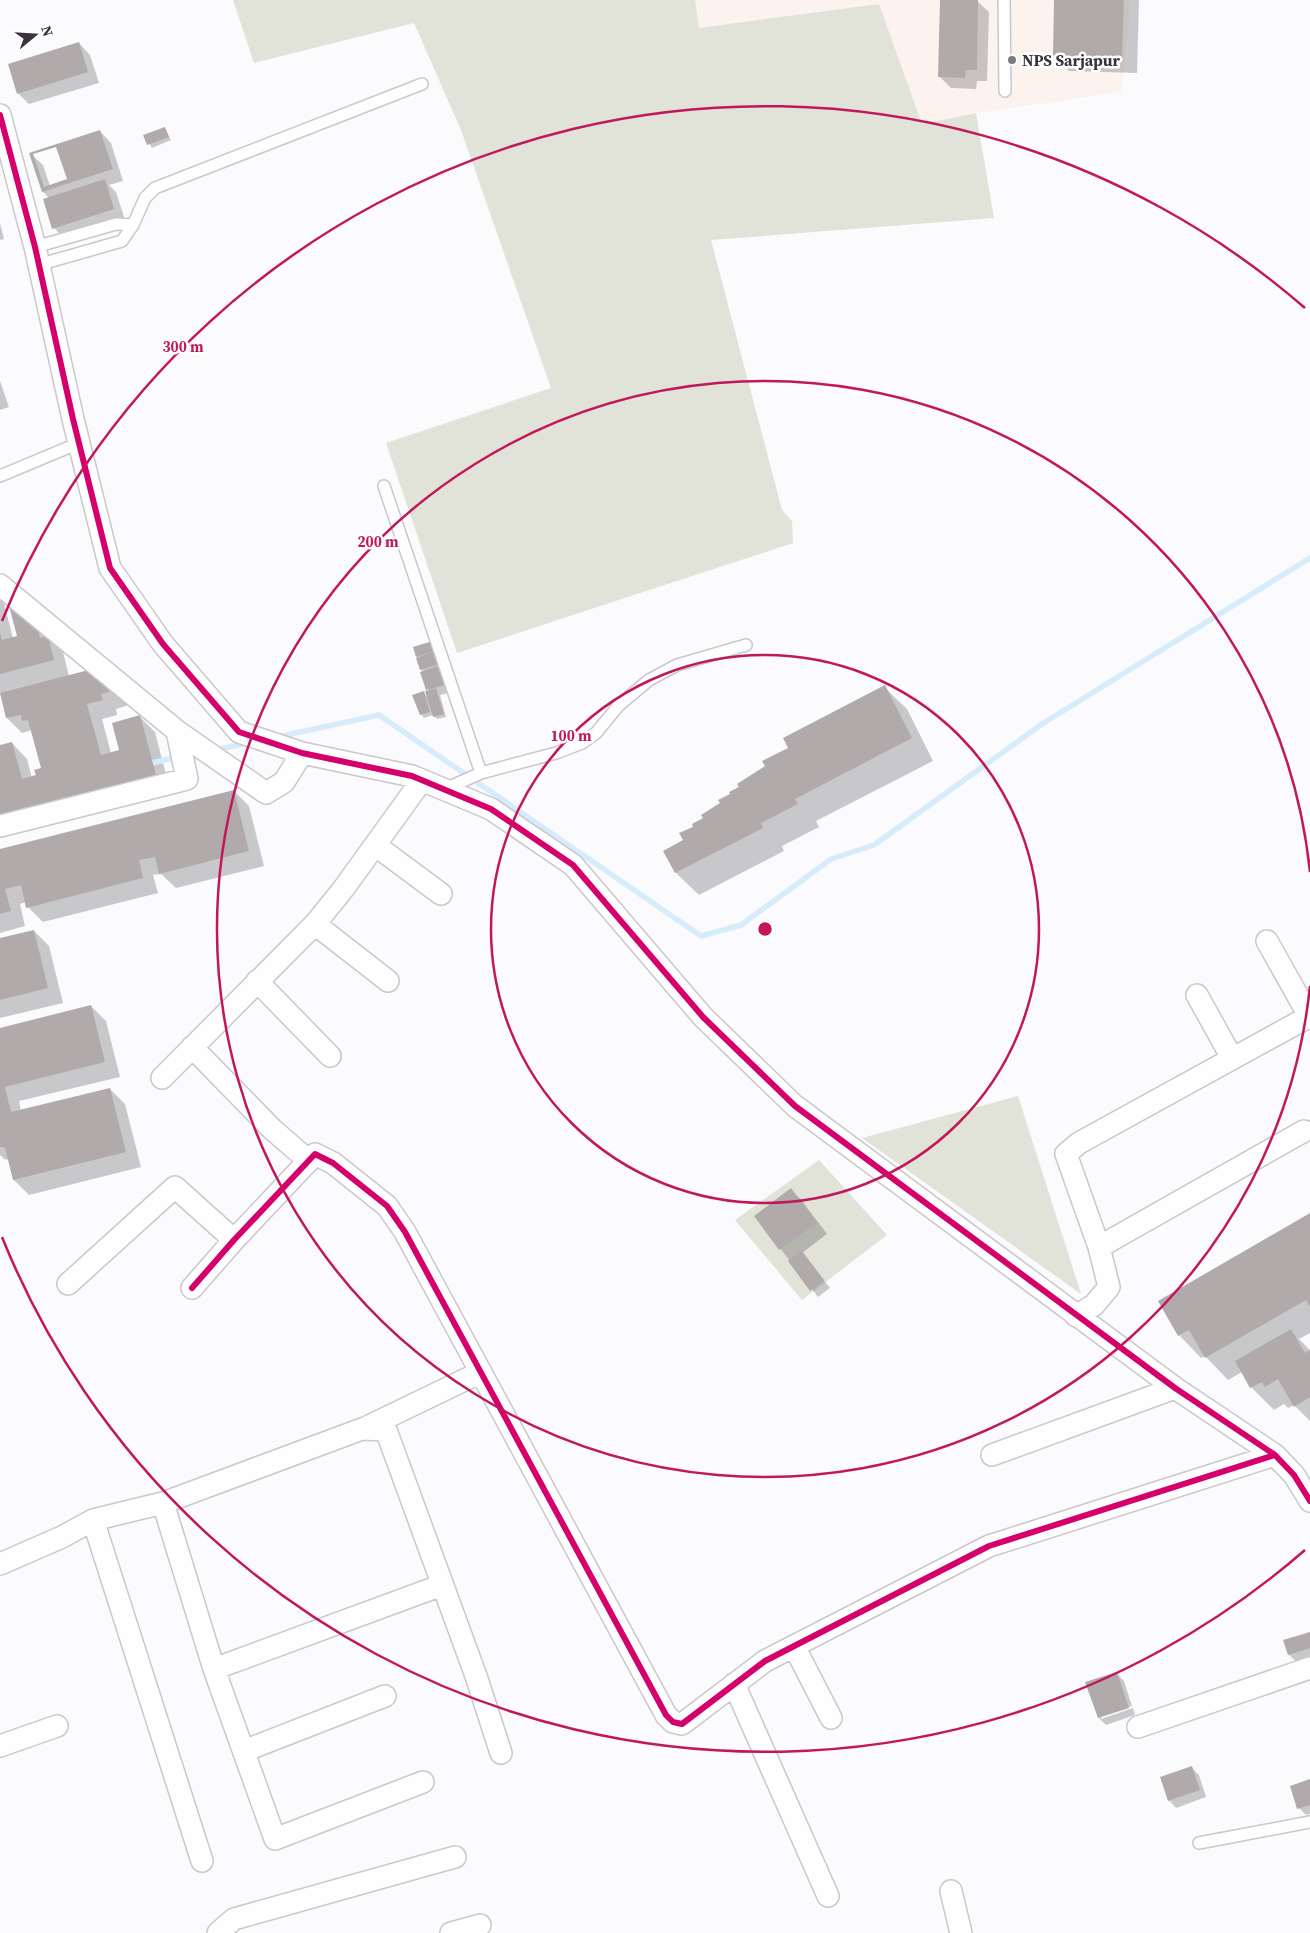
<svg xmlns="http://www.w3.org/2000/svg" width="1310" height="1933" font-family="'Source Serif 4',serif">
<rect width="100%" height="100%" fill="#fbfafd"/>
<path fill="#fcf3ee" d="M695 0H1131L1121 92 976 113 922 124 879 5 699 28Z"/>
<path fill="#e1e3d9" d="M233 0H695L699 28 879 4 922 124 976 113 994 218 711 240 782 510 792 521 793 543 457 653 386 443 551 388 461 130 414 23 254 63Z
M1018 1096 1081 1294 862 1138Z
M819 1160 887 1235 802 1300 735 1220Z"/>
<path fill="#0003" d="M941 0H976L989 12 987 81H977L976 89 951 88 940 77Z
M1055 0H1139L1137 73 1069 71 1054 56Z
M79 43 90 55 99 83 29 104 18 93Z
M164 128 171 140 152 148 145 136Z
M100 131 111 143 123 181 109 185 116 192 125 220 65 239 54 228 49 198 43 192 31 154 43 165 50 186 69 180Z
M0 223 4 239 0 240Z
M0 381 9 407 0 410Z
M0 588 13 638 18 637 10 603 63 652 69 676 108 666 129 705 116 709 117 715 102 719 111 753 120 751 140 717 155 732 170 790 0 834V747L12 743 27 759 32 778 37 776 42 769 32 730 22 733 7 718 0 692Z
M435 642 456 691 440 695 446 717 437 719 433 715 424 718 421 714 423 692 428 698 429 691 417 656Z
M884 687 907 709 933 761 816 821 819 827 782 846 784 851 699 895 676 873 665 851 685 841 721 803 789 749Z
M234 791 249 806 264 866 176 888 161 874 153 875 158 893 43 922 28 907 26 902 20 904 25 926 0 933V851Z
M34 931 49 946 63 1003 0 1018V940Z
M91 1006 106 1021 120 1077 19 1101 21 1111 110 1089 125 1104 141 1167 29 1195 14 1180 9 1160 4 1159 0 1155V1029Z
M791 1190 802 1201 827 1234 802 1253 830 1288 818 1297 755 1216Z
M1310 1215V1333L1299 1339 1310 1350V1421L1294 1405 1288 1408 1284 1404 1274 1410 1251 1387 1242 1372 1228 1380 1205 1356 1201 1358 1179 1335Z
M1310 1633V1658L1297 1662 1289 1655 1285 1641Z
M1116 1673 1124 1681 1132 1706 1101 1716V1719L1133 1708 1135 1715 1106 1725 1099 1718 1087 1683Z
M1192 1768 1199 1775 1206 1797 1176 1808 1169 1800Z
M1310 1781V1814L1306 1815 1299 1808Z"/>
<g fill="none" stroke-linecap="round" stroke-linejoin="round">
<path stroke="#d6ecfa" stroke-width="5.5" d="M277 737 379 715 701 936 741 925 831 859 874 845 1042 724 1310 558
M215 750 248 743
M147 764 179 757"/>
</g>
<path fill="#b0aaaa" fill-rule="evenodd" d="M940 0H978L977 70H966L965 78 938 77Z
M1054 0H1124L1122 59 1053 56Z
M79 42 88 72 17 94 8 64Z
M165 127 169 137 147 145 143 135Z
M100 130 113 169 42 192 29 153ZM56 147 67 179 44 187 33 154Z
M105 179 114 209 52 229 43 199Z
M8 602 38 630 40 638 48 636 54 660 0 674V633L2 640 17 636Z
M436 640 439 650 416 657 413 647Z
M436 651 440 664 420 670 416 658Z
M108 665 115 690 101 694 103 700 87 704 101 755 119 750 112 723 140 715 156 775 0 815V745L12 742 22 779 36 775 34 770 41 768 28 720 22 721 21 715 6 718 0 693Z
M440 665 449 684 426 690 420 672Z
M885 685 912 738 795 799 798 804 761 823 763 828 675 873 663 851 683 840 679 833 693 827 692 824 703 818 701 815 720 803 718 800 730 794 729 792 739 787 737 784 765 766 762 761 788 748 783 738Z
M436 688 444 714 433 717 425 691Z
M424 691 430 712 420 715 412 695Z
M234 790 249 851 159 874 155 857 139 860 143 878 26 908 21 885 5 889 11 911 0 914V849Z
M34 930 48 988 0 1000V938Z
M91 1005 105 1062 5 1087 11 1112 110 1088 126 1152 13 1180 5 1148 0 1147V1028Z
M791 1188 817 1223 779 1250 754 1216Z
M1310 1213V1307L1306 1300 1205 1358 1189 1330 1178 1336 1158 1301Z
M802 1251 824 1280 810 1291 788 1261Z
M1291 1329 1305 1353 1310 1350V1397L1294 1407 1278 1379 1265 1387 1262 1382 1250 1388 1235 1361Z
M1310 1632V1648L1288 1655 1283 1640Z
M1117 1672 1129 1708 1098 1718 1085 1682Z
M1192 1766 1200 1790 1168 1801 1160 1777Z
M1310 1779V1805L1297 1809 1290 1786Z"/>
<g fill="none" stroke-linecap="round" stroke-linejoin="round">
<g stroke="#cac7cd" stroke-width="14">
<path id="lane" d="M1004 0 1005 91
M35 247 116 224 133 225
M38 265 122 241 133 225 145 198 155 188 422 84
M0 476 79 443
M384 486 481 773
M445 789 481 773 556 753 582 743 596 733 619 705 649 680 677 665 746 645
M1199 1843 1310 1822"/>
</g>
<g stroke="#cac7cd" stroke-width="24">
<path id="street" d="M0 115 35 247 73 419 110 568 163 644 239 732 302 753 412 776 491 809 573 865 703 1017 795 1106 1175 1388 1275 1455 1294 1475 1310 1501
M0 585 177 731 266 793 284 782 302 753
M0 826 187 779 177 731
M375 845 441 894
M315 924 388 981
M1267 941 1309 1016
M257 981 330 1056
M1197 995 1232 1058
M192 1047 272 1129 309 1161
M162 1078 315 924 344 888 422 780
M1099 1247 1066 1154 1079 1143 1310 1016
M68 1284 175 1187 234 1240
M192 1288 234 1240 315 1154 333 1163 387 1206 405 1232 666 1715 673 1722 682 1724 765 1661 989 1546 1275 1455
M1076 1316 1094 1305 1109 1287 1099 1247 1304 1131
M365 1428 481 1372
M992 1455 1175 1388
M163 1503 214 1669 275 1839 423 1782
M93 1520 202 1861
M0 1564 62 1537 93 1520 163 1503 362 1429 386 1430 476 1676 501 1753
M794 1646 831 1718
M214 1669 442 1585
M734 1684 828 1896
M1138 1727 1310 1668
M0 1746 57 1726
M244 1751 385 1696
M951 1891 961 1933
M218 1933 234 1919 455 1857
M451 1933 480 1925"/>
</g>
<use href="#lane" stroke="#fefeff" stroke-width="11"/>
<use href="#street" stroke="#fefeff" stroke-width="21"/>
<g stroke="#fff" stroke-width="9">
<path id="cycleway" d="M0 115 35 247 73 419 110 568 163 644 239 732 302 753 412 776 491 809 573 865 703 1017 795 1106 1175 1388 1275 1455 1294 1475 1310 1501
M192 1288 234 1240 315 1154 333 1163 387 1206 405 1232 666 1715 673 1722 682 1724 765 1661 989 1546 1275 1455"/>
</g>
<use href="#cycleway" stroke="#d6006c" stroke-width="6"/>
</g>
<g fill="none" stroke="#c2185b" stroke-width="2.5">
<circle cx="765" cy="929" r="274"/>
<path d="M1310 986A548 548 0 1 1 1310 872"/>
<path d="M1305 1550A823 823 0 0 1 2 1237M2 621A823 823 0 0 1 1305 308"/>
</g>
<circle fill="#7c7981" stroke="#fff" stroke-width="2" cx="1012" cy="60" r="5"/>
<g text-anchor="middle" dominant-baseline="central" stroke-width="5" stroke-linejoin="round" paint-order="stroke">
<g font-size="16" font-weight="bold" fill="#38333e" stroke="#fff" text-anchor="start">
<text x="1022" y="60">NPS Sarjapur</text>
</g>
</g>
<circle cx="765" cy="929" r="8" fill="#c2185b" stroke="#fff" stroke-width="2.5"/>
<g font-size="15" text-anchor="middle" font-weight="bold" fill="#c2185b" stroke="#fff" stroke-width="5" stroke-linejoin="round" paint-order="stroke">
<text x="183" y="352">300 m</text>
<text x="378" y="547">200 m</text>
<text x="571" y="741">100 m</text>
</g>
<g transform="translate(35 35) rotate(72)" stroke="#ffffff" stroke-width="4" paint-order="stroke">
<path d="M0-4L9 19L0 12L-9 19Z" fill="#38333e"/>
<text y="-8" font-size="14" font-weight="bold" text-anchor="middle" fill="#38333e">N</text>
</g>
</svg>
